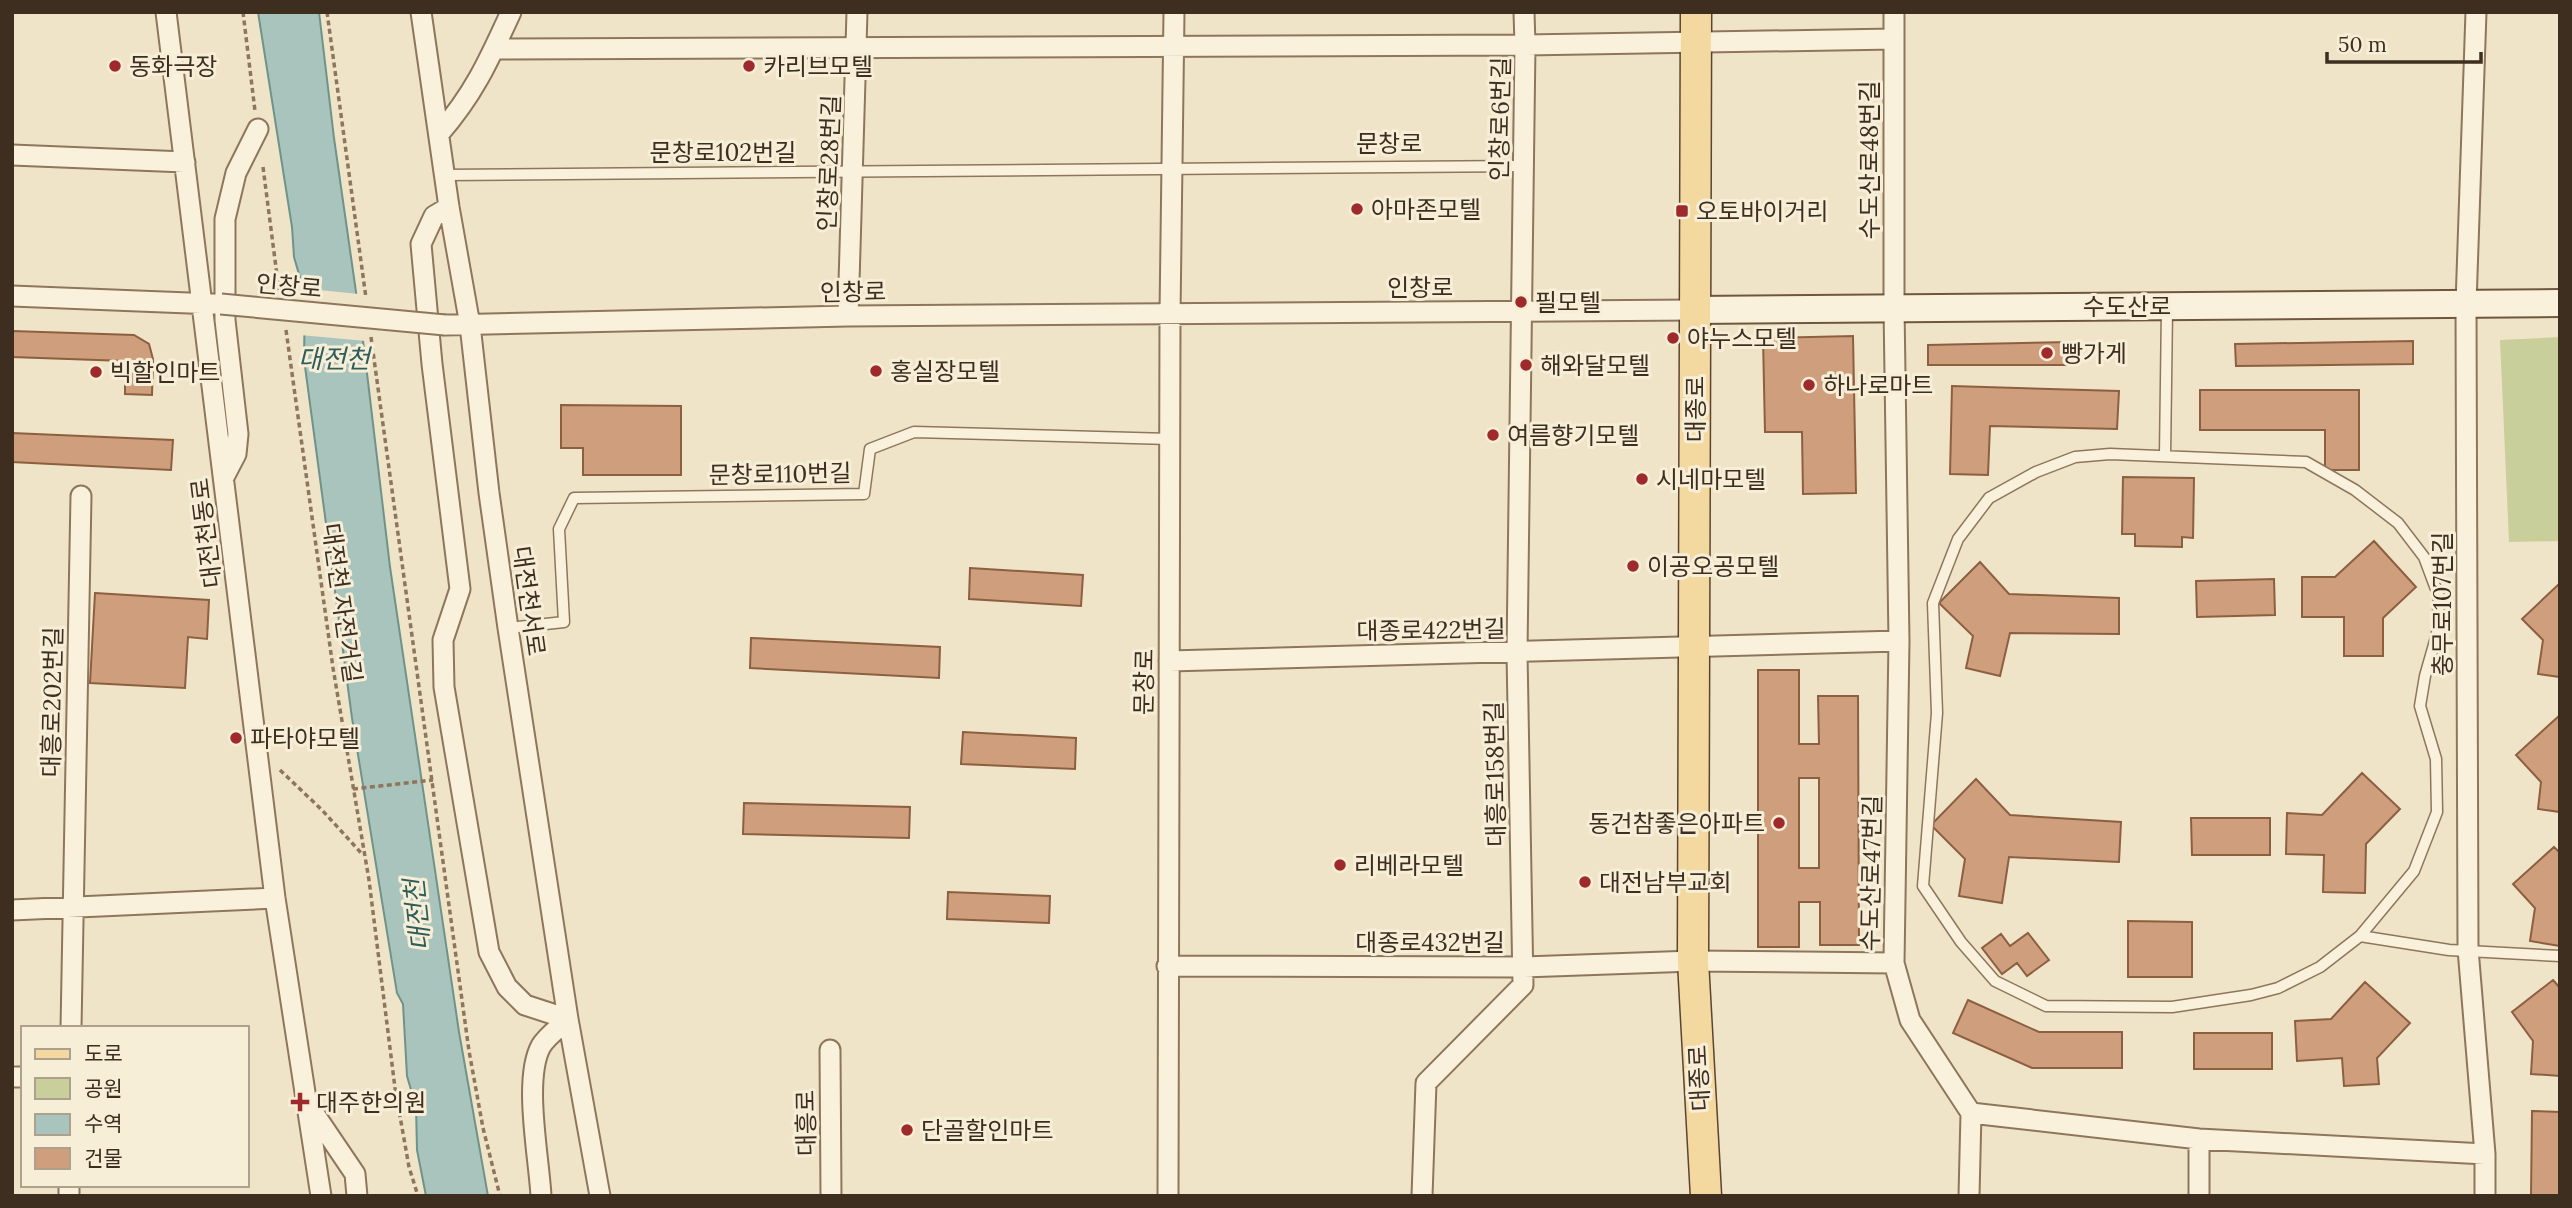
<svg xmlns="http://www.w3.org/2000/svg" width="2572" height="1208" font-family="Lora,'Noto Sans KR',serif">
<rect width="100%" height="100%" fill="#f0e4c8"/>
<path fill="#c9cf9b" d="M2560 337V541L2509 542 2500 340Z"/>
<path fill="#a9c4bc" stroke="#6f938a" stroke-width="2" d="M258 12H319L334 138 364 348 390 567 459 1032 488 1196H426L417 1150 416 1107 407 1076 403 1004 397 993 352 718 304 359 305 295 294 257 292 227Z"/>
<path fill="#f0e4c8" d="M299 288 359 294 366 341 300 335 303 317Z"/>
<path fill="#cf9f7d" stroke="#8d5f41" stroke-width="2" fill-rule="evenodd" d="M12 331 134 335 149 344 153 359 152 395 125 394V361L12 357Z
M1853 336 1856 493 1803 494 1802 432H1765L1763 338Z
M2413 341V364L2236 366 2235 344Z
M2070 342 2071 365H1928V345Z
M1952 386 2119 391 2117 429 1990 426 1988 475 1950 474Z
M2200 390H2359V470H2325V430H2200Z
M561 405 681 406V475H583V448H561Z
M12 433 173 440 171 470 12 462Z
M2123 477 2194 478 2193 538 2182 537V547L2135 546V534H2122Z
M2374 541 2416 587 2383 618V656H2344V617H2302V577H2335Z
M1980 562 2009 594 2119 598V634L2010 633 2000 676 1966 668 1973 636 1939 603Z
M970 568 1083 575 1081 606 969 599Z
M2274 579 2275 615 2197 617 2196 581Z
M2560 583V677L2538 674 2543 640 2522 619Z
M95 593 209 600 207 639 188 637 185 688 90 683Z
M751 638 940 647 939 678 750 668Z
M1758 670H1799V744H1819L1818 696H1858L1859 945H1820V902H1799V947H1758ZM1799 778H1819V868H1799Z
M2560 715V812L2538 809 2541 782 2516 755Z
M963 732 1076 738 1075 769 961 764Z
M2362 773 2400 809 2366 844 2365 893 2323 892 2324 855 2286 854 2287 813 2322 815Z
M1976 779 2010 815 2121 822 2119 862 2009 857 2002 903 1959 896 1965 859 1931 825Z
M744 803 910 807 909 838 743 834Z
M2191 818H2270V855H2192Z
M2554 847 2560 853V946L2530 941 2535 908 2513 884Z
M948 892 1050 896 1049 923 947 919Z
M2128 921 2192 922V977H2128Z
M2028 933 2049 960 2027 976 2017 963 2002 974 1982 948 2001 934 2010 946Z
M2553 980 2560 988V1076L2531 1074 2533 1041 2512 1012Z
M2365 982 2410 1023 2377 1058 2379 1084 2344 1086 2342 1058 2297 1061 2295 1021 2331 1019Z
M1968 1000 2039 1032H2122V1068H2032L1953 1033Z
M2194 1033H2272V1069H2194Z
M2532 1111 2560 1112V1196H2531Z"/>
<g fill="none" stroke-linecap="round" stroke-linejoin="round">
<g stroke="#8d765c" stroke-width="13">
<path id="lane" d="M444 175 1524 166
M2110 454 2306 462 2355 490 2398 523 2424 557 2439 597 2437 634 2425 676 2420 706 2436 759 2437 812 2414 871 2360 936 2320 967 2278 988 2251 995 2172 1007 2046 1006 1995 981 1961 942 1923 886 1937 713 1933 603 1958 539 1989 498 2036 472 2075 457Z
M2165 456 2167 309
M508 628 564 622 559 529 574 498 864 494 870 449 914 432 1170 439
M2360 936 2449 950 2560 956"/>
</g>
<g stroke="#8d765c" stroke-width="23">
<path id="street" d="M166 12 275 898 321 1196
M421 12 449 207 470 325 489 493 508 628 568 1019 600 1196
M1894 12V308L1899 641 1894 963 1910 1020 1971 1113 2199 1139 2485 1154
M2476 12 2466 304 2468 949 2485 1154V1196
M494 49 1525 45 1894 39
M439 134C474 94 489 60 511 12
M12 155 185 162
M449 207 434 216 421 244 432 364 460 589 443 640 444 687 489 952 507 987 525 1005 568 1019C560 1027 547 1036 541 1046 523 1079 539 1157 541 1196
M12 296 214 304
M848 316 857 12
M445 325 848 316 1695 310
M224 477 236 454 238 434 225 320V219L236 173 258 129
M1169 661 1899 641
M12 910 275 898
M1167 966 1523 967 1693 961 1894 963
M71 1028 81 496
M830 1050 831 1196
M12 1077H23
M311 1109 355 1174 357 1196
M69 1196V1185
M1168 1196 1170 314 1174 12
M1422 1196 1426 1083 1523 985 1517 653 1525 45 1524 12
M1969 1196 1971 1113
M2199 1196V1139"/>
</g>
<g stroke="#6f573f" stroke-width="30">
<path id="secondary" d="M1695 310 2560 303"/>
</g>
<g stroke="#5b4430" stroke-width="33">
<path id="primary" d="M1696 12 1693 961 1706 1196"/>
</g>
<path stroke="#8d765c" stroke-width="3.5" stroke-dasharray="5 3.5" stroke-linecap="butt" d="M243 12 255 111
M327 12 366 298
M263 167 279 291
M286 330 333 668 369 880 395 1088 409 1167 418 1196
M371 337 469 1051 483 1128 500 1196
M280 770 322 810 363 855
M353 789 433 780"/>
<use href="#lane" stroke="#faf1dc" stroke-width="10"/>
<use href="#street" stroke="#faf1dc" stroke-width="19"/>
<use href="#secondary" stroke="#faf1dc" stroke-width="26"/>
<use href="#primary" stroke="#f3d9a0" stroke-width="30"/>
<g stroke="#8d765c" stroke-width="23" stroke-linecap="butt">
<path id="street-bridge" d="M221 304 445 325"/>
</g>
<use href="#street-bridge" stroke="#faf1dc" stroke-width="19"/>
</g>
<g fill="#9e2a2b" stroke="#f7eed8" stroke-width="2.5">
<circle cx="115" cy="66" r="7"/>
<circle cx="749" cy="66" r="7"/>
<circle cx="1357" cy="209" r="7"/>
<rect x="1675" y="204" width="14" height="14" rx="3.5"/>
<circle cx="1521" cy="302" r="7"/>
<circle cx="1673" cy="338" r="7"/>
<circle cx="2047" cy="353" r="7"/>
<circle cx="1526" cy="365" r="7"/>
<circle cx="876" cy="371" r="7"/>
<circle cx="96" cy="372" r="7"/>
<circle cx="1809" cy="385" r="7"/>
<circle cx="1493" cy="435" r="7"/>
<circle cx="1642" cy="479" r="7"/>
<circle cx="1633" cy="566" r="7"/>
<circle cx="236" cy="738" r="7"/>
<circle cx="1779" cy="823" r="7"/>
<circle cx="1340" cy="865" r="7"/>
<circle cx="1585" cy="882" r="7"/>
<path d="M296.5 1091.5h7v7h7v7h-7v7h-7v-7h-7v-7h7z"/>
<circle cx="907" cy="1130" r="7"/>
</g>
<g text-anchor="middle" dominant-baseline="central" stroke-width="6" stroke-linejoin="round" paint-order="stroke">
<g font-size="24" fill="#3d2e20" stroke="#f7eed8" text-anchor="start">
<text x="129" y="66">동화극장</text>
<text x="763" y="66">카리브모텔</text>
<text x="1371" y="209">아마존모텔</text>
<text x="1696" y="211">오토바이거리</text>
<text x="1535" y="302">필모텔</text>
<text x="1687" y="338">야누스모텔</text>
<text x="2061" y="353">빵가게</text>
<text x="1540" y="365">해와달모텔</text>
<text x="890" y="371">홍실장모텔</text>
<text x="110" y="372">빅할인마트</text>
<text x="1823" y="385">하나로마트</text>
<text x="1507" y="435">여름향기모텔</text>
<text x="1656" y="479">시네마모텔</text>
<text x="1647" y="566">이공오공모텔</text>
<text x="250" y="738">파타야모텔</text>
<text x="1765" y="823" text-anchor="end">동건참좋은아파트</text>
<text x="1354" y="865">리베라모텔</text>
<text x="1599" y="882">대전남부교회</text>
<text x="316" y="1102">대주한의원</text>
<text x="921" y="1130">단골할인마트</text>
</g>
<g font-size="24" fill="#3d2e20" stroke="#f7eed8">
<text transform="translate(1500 119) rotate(-89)">인창로6번길</text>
<text x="1389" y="143">문창로</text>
<text x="723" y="152">문창로102번길</text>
<text transform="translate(1869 160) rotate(-90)">수도산로48번길</text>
<text transform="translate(829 163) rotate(-88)">인창로28번길</text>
<text transform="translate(289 286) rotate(5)">인창로</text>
<text x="1420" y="287">인창로</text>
<text transform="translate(853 292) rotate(-1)">인창로</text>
<text x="2127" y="306">수도산로</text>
<text transform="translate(1695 409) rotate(-90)">대종로</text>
<text transform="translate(780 474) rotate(-1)">문창로110번길</text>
<text transform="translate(206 533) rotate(-97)">대전천동로</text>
<text transform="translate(529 601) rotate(82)">대전천서로</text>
<text transform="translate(342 603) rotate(82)">대전천 자전거길</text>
<text transform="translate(2442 604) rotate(-90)">충무로107번길</text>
<text transform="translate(1431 630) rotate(-1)">대종로422번길</text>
<text transform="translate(1144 682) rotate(-89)">문창로</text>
<text transform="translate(52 702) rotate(-89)">대흥로202번길</text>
<text transform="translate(1495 774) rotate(-91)">대흥로158번길</text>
<text transform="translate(1871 873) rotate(-89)">수도산로47번길</text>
<text x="1430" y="942">대종로432번길</text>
<text transform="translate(1699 1078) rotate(-93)">대종로</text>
<text transform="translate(806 1123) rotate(-91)">대흥로</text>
</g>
<g font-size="26" font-style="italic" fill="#2f5d5a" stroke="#f7eed8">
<text x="334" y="358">대전천</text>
<text transform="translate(417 915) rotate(-96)">대전천</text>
</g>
</g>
<rect width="2572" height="1208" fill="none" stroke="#3d2e20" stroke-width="28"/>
<rect x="21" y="1026" width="228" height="161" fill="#f7eed8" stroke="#ada18e" stroke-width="2"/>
<rect x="35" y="1049" width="35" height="10" fill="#f3d9a0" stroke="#ada18e" stroke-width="2"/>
<text x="84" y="1061" font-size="21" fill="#3d2e20">도로</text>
<rect x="35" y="1078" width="35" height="21" fill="#c9cf9b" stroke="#ada18e" stroke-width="2"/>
<text x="84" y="1096" font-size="21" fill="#3d2e20">공원</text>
<rect x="35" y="1114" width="35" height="21" fill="#a9c4bc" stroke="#ada18e" stroke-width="2"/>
<text x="84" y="1131" font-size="21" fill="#3d2e20">수역</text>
<rect x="35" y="1148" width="35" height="21" fill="#cf9f7d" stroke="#ada18e" stroke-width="2"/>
<text x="84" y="1166" font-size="21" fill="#3d2e20">건물</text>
<path d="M2327 52v10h154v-10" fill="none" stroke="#3d2e20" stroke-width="3.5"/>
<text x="2338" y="52" font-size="21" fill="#3d2e20" stroke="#f7eed8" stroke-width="5" paint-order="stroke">50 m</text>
</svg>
